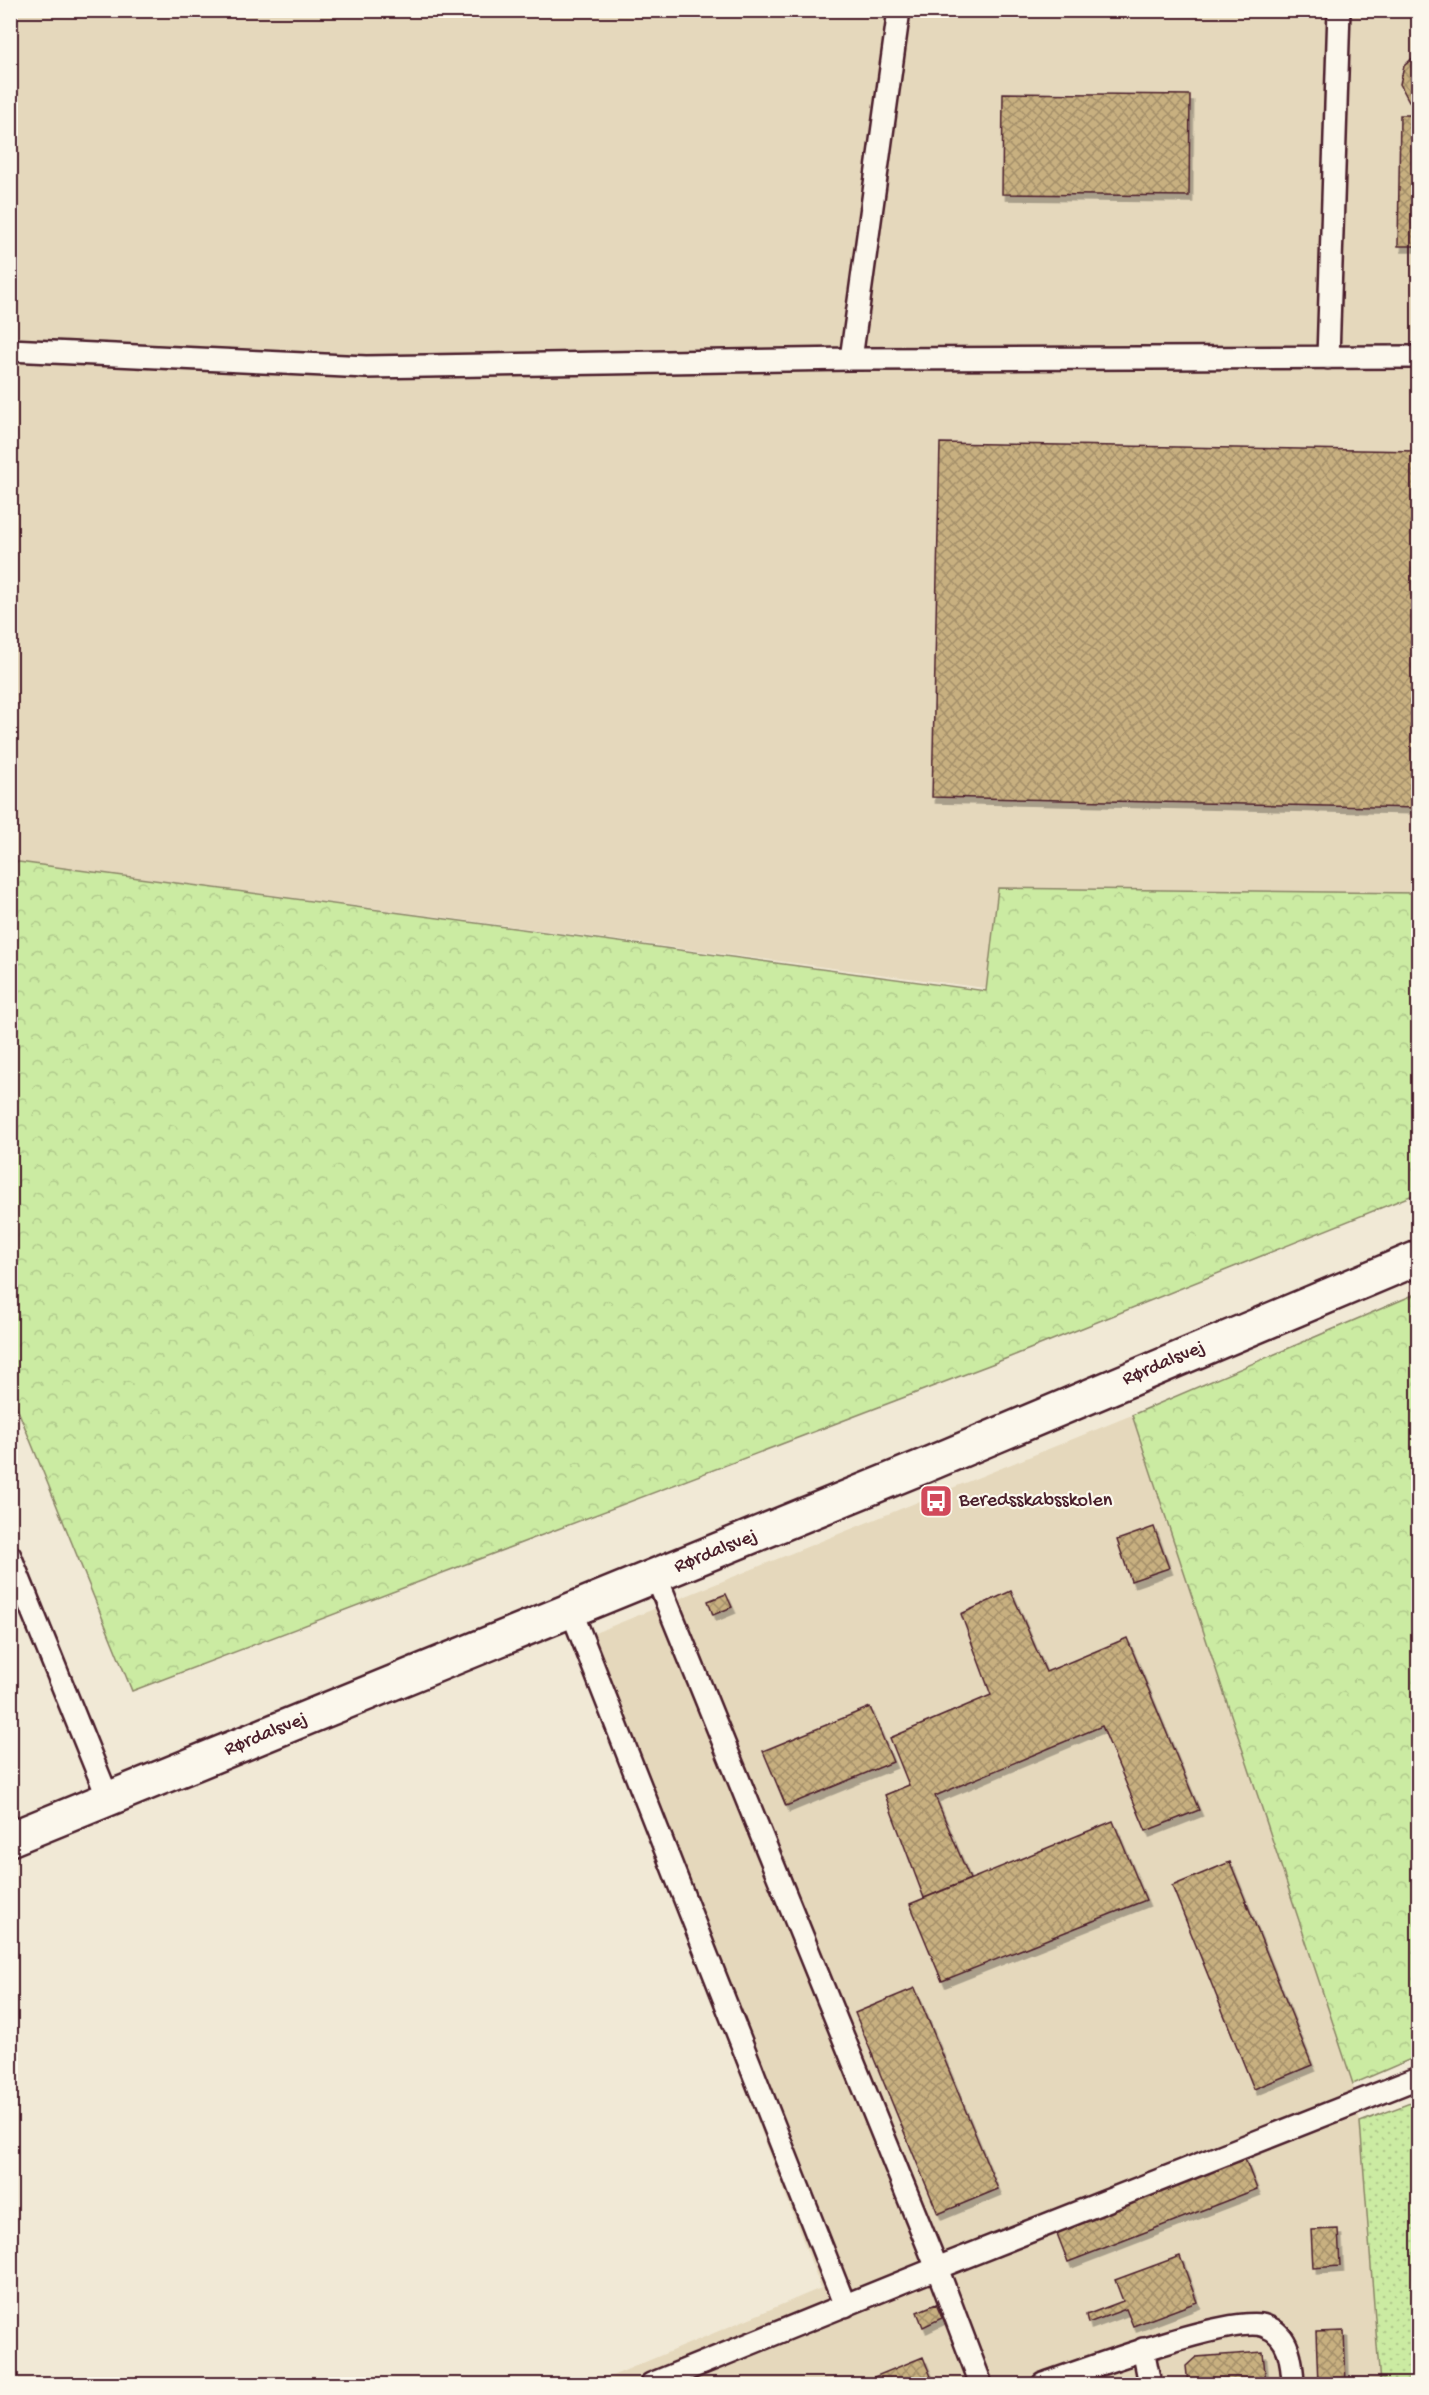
<svg xmlns="http://www.w3.org/2000/svg" width="1429" height="2395" font-family="'Gochi Hand',sans-serif">
<defs>
<pattern id="grass-dots" width="8" height="8" patternUnits="userSpaceOnUse" patternTransform="scale(1.5)"><rect width="8" height="8" fill="#cbeba2"/><path d="M2 2h.1M6 6h.1" fill="none" stroke="#b0c98c" stroke-width="1.8" stroke-linecap="round"/></pattern>
<pattern id="forest-crowns" width="20" height="18" patternUnits="userSpaceOnUse" patternTransform="scale(1.5)"><rect width="20" height="18" fill="#cbeba2"/><path d="M2 6a3 3 0 1 1 6 0M12 15a3 3 0 1 1 6 0" fill="none" stroke="#b0c98c"/></pattern>
<pattern id="building-cross-hatch" width="8" height="8" patternUnits="userSpaceOnUse" patternTransform="scale(1.5)"><rect width="8" height="8" fill="#c8b080"/><path d="M0 0l8 8M0 8l8-8" fill="none" stroke="#a48f69"/></pattern>
<filter id="shadow"><feDropShadow dx="3.5" dy="6" stdDeviation="0" flood-color="#0004"/></filter>
</defs>
<rect width="100%" height="100%" fill="#f1e9d6"/>
<filter id="ink" filterUnits="userSpaceOnUse"><feTurbulence type="fractalNoise" baseFrequency=".0167" numOctaves="2"/><feDisplacementMap in="SourceGraphic" scale="12" xChannelSelector="R" yChannelSelector="G"/><feConvolveMatrix kernelMatrix="1 2 1 2 8 2 1 2 1" color-interpolation-filters="sRGB"/></filter>
<g filter="url(#ink)">
<path fill="#e5d8bc" d="M11 11H1418V893L998 888 1000 990 11 861Z
M1132 1415 1353 2084 1360 2122 1380 2384H593L821 2288 575 1641Z"/>
<path fill="url(#grass-dots)" stroke="#8a8566" stroke-width="1.5" d="M1418 2100V2384H1380L1360 2122Z"/>
<path fill="url(#forest-crowns)" stroke="#8a8566" stroke-width="1.5" d="M11 861 986 991 998 888 1418 893V1193L1005 1359 132 1691 11 1393Z
M1418 1293V2056L1353 2084 1132 1415Z"/>
<path fill="url(#building-cross-hatch)" stroke="#4a1f2b" stroke-width="1.5" filter="url(#shadow)" d="M1418 53V107L1409 101 1400 84 1404 66Z
M1003 93 1190 95 1189 196 1002 194Z
M1400 115H1418V246H1398Z
M940 443 1418 451V808L932 797Z
M1154 1527 1169 1568 1131 1581 1117 1540Z
M1011 1591 1046 1672 1127 1638 1199 1810 1146 1831 1102 1726 935 1796 970 1879 924 1898 885 1795 909 1785 890 1738 991 1695 961 1614Z
M726 1594 732 1607 713 1615 708 1601Z
M870 1707 893 1762 786 1806 763 1751Z
M1113 1821 1146 1900 942 1981 910 1904Z
M1230 1862 1312 2065 1254 2089 1172 1886Z
M915 1988 998 2189 938 2214 855 2013Z
M1241 2149 1257 2189 1068 2262 1056 2231Z
M1338 2229 1340 2266 1313 2268 1311 2230Z
M1180 2256 1197 2302 1133 2326 1126 2309 1088 2323 1086 2315 1123 2301 1115 2280Z
M936 2304 942 2318 923 2327 917 2312Z
M1344 2331 1346 2384H1318L1316 2332Z
M1263 2352 1266 2384H1188L1186 2366 1196 2357Z
M923 2357 934 2384H866L864 2381Z"/>
<g fill="none" stroke-linecap="round" stroke-linejoin="round">
<g stroke="#4a1f2b" stroke-width="26">
<path id="lane" d="M10 350 366 367 851 359 1418 357
M1328 358 1339 10
M851 359 899 10
M10 1556 108 1798
M656 1576 937 2268 981 2384
M571 1610 845 2306
M1143 2349 1150 2384
M651 2384 937 2268 1418 2078
M1043 2384C1081 2371 1234 2314 1265 2326 1290 2335 1292 2362 1293 2384"/>
</g>
<g stroke="#4a1f2b" stroke-width="38">
<path id="secondary" d="M10 1839 924 1466 1418 1258"/>
</g>
<use href="#lane" stroke="#fbf7ec" stroke-width="21"/>
<use href="#secondary" stroke="#fbf7ec" stroke-width="33"/>
</g>
</g>
<defs>
<g id="bus-square" transform="scale(1.725)"><rect x="-9" y="-9" width="18" height="18" rx="4" fill="#d1495b" stroke="#fbf7ec"/><path d="M-5-6H5V4H4V6H2V4H-2V6H-4V4H-5ZM-3.5-4V0h7V-4ZM-3.5 1.2v1.5H-2V1.2ZM2 1.2v1.5H3.5V1.2Z" fill="#fff"/></g>
</defs>
<g fill-rule="evenodd">
<use href="#bus-square" x="936" y="1501"/>
</g>
<g text-anchor="middle" dominant-baseline="central" stroke-width="4.5" stroke-linejoin="round" paint-order="stroke">
<g font-size="20" fill="#4a1f2b" stroke="#fbf7ec">
<text transform="translate(1164 1364) rotate(-23)">Rørdalsvej</text>
<text transform="translate(716 1552) rotate(-22)">Rørdalsvej</text>
<text transform="translate(266 1735) rotate(-22)">Rørdalsvej</text>
</g>
<g font-size="20" fill="#4a1f2b" stroke="#fbf7ec" text-anchor="start">
<text x="959" y="1501">Beredsskabsskolen</text>
</g>
</g>
<rect width="1429" height="2395" fill="none" stroke="#fbf7ec" stroke-width="36"/>
<rect x="18" y="18" width="1393" height="2359" fill="none" stroke="#4a1f2b" stroke-width="2" filter="url(#ink)"/>
</svg>
